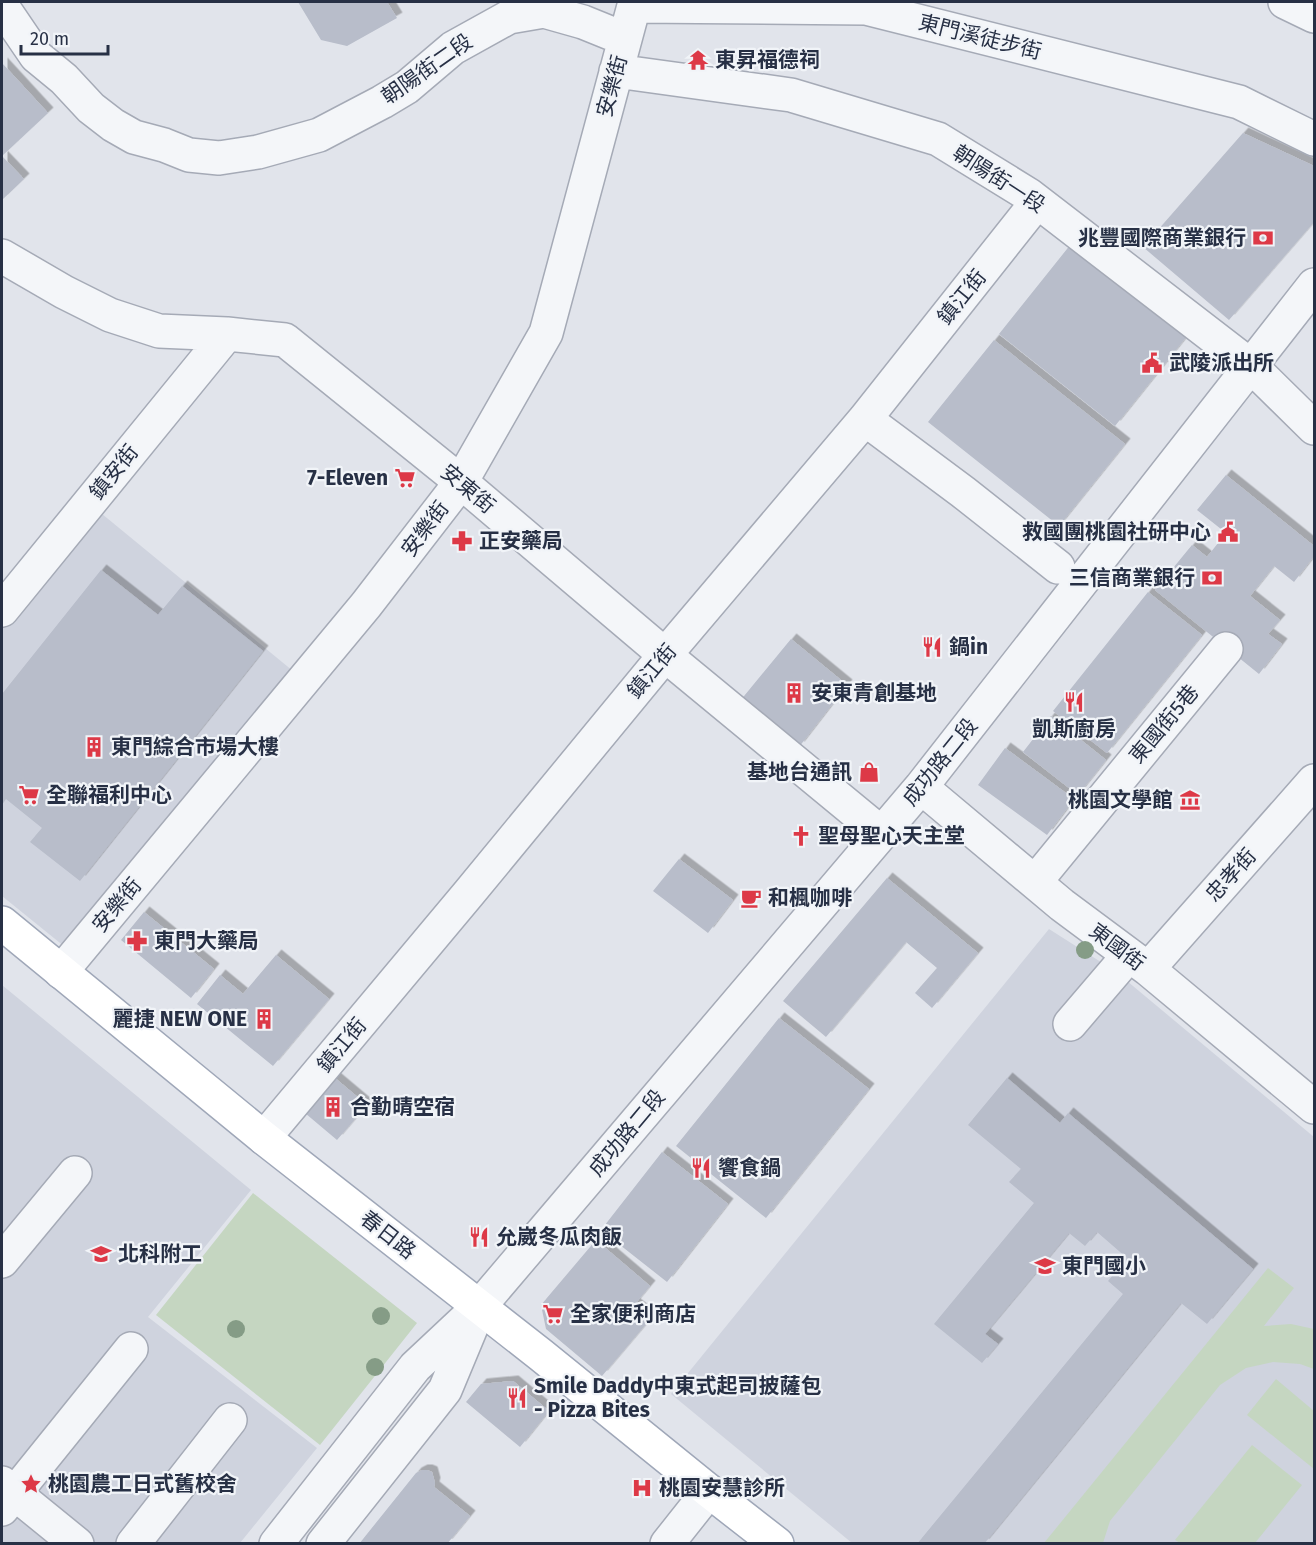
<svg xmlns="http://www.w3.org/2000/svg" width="1316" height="1545" font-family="'Fira Sans','Noto Sans TC',sans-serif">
<defs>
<filter id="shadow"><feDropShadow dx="5.5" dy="-5.5" stdDeviation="0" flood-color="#0004"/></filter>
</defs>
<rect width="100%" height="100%" fill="#e1e4eb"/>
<path fill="#cfd3de" d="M96 509 293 671 65 947 2 896V623Z
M1049 929 1115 971 1314 1137V1543H852L671 1394Z
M2 985 251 1190 148 1317 317 1448 240 1543H2Z"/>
<path fill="#c5d6c1" d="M253 1193 417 1323 320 1445 156 1315Z
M1268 1268 1294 1288 1264 1326 1291 1324 1314 1329V1369L1300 1364 1273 1362 1246 1368 1220 1385 1110 1521 1103 1543H1044Z
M1276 1379 1314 1411V1469L1247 1415Z
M1252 1445 1302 1485 1255 1543H1180L1175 1540Z"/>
<path fill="#b8bdca" filter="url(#shadow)" d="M298 2H387L397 18 347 46 321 40Z
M2 63 48 113 2 156 24 179 2 200Z
M1243 133 1314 166V222L1229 320 1143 247Z
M1075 239 1191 331 1115 426 999 334Z
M994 340 1125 444 1059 526 928 422Z
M1226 475 1314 546V556L1294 582 1274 566 1250 596 1280 620 1268 634 1282 644 1259 674 1155 590 1192 545 1207 557 1226 533 1197 510Z
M101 570 158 615 182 586 263 651 80 881 30 842 42 828 6 799 2 805V694Z
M1148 592 1202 635 1107 753 1053 711Z
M791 639 847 685 799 747 740 701Z
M1051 716 1106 760 1078 795 1023 752Z
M1005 748 1074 799 1047 835 978 785Z
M679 859 733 900 708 933 653 891Z
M887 878 978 953 932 1008 915 993 937 968 906 942 826 1037 783 1001Z
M144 912 214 969 191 998 121 940Z
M276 955 329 999 273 1066 197 1004 220 975 243 994Z
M779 1018 869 1089 766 1218 676 1146Z
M329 1073 367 1105 337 1140 299 1108Z
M1007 1078 1060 1123 1068 1113 1253 1269 1207 1324 1181 1303 984 1544H917L1123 1294 1108 1281 1127 1258 1097 1232 1085 1246 1069 1233 985 1334 998 1344 982 1363 934 1324 1034 1203 1009 1182 1021 1169 968 1125Z
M662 1152 728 1204 667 1282 601 1230Z
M596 1240 650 1286 635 1304 652 1317 602 1376 546 1329 541 1305Z
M513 1381 549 1411 520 1447 466 1402 481 1384Z
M422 1470H427L432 1472 435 1483 434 1487 470 1516 447 1544H359L416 1473Z"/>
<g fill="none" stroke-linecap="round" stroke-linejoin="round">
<g stroke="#a5aab6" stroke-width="36">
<path id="minor" d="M1285 2 1314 16
M2 6 36 56 64 79 91 108 113 125 134 137 164 145 189 155 219 158 258 152 319 135 382 102 407 87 453 48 509 17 544 11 583 22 625 39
M634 6 866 8 1239 102 1314 139
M616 71 791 95 938 139 1029 195 1251 366 1314 428
M2 256 64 292 110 315 159 331 227 334 285 340 461 482 665 655 881 833
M865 419 963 492 1058 567
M2 610 227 334
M921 787 1062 905 1148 969 1314 1107
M1035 882 1226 649
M1148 969 1314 781
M61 972 366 605 461 482 546 333 635 2
M1070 1024 1129 955
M264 1138 469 893 665 655 865 419 1037 202
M2 1261 75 1173
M2 1483 77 1544
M2 1509 131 1349
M133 1544 230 1420
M276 1544 415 1367 479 1307 921 787 1314 285
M323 1544 445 1390 475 1318
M667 1544 709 1491"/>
</g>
<g stroke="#9fa7b8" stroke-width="36">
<path id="major" d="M2 923 264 1138 541 1355 709 1491 777 1544"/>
</g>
<use href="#minor" stroke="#f4f6f9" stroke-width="33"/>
<use href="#major" stroke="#fff" stroke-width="33"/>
</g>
<g fill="#859c86">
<circle cx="1085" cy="950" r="9"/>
<circle cx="381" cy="1316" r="9"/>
<circle cx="236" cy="1329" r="9"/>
<circle cx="375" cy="1367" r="9"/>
</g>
<defs>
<g id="temple-bare" transform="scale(1.62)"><path d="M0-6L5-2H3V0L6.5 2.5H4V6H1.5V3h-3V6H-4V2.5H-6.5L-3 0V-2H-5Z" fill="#dd3947" stroke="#f1f4f8" stroke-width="2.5" paint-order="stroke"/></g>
<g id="bank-bare" transform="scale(1.62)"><path d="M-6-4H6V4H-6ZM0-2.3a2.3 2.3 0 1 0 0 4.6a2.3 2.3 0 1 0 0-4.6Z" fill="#dd3947" stroke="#f1f4f8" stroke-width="2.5" paint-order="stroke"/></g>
<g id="civic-bare" transform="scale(1.62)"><path d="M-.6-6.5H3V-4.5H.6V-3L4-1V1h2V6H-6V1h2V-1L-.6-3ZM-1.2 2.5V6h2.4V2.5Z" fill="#dd3947" stroke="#f1f4f8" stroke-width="2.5" paint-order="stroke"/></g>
<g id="supermarket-bare" transform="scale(1.62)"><path d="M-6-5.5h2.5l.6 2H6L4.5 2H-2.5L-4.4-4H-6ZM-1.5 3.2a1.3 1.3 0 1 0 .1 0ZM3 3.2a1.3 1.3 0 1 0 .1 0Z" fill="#dd3947" stroke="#f1f4f8" stroke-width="2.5" paint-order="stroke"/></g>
<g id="pharmacy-bare" transform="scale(1.62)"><path d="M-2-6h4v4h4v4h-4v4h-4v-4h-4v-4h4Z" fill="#dd3947" stroke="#f1f4f8" stroke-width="2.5" paint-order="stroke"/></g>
<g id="restaurant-bare" transform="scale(1.62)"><path d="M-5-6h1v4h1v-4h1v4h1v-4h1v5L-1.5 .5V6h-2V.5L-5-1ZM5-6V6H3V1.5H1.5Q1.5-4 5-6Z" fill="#dd3947" stroke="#f1f4f8" stroke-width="2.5" paint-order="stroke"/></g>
<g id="building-bare" transform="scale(1.62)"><path d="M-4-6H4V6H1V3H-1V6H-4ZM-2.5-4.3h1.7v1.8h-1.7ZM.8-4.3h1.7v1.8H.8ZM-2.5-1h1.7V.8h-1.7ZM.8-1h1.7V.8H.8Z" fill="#dd3947" stroke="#f1f4f8" stroke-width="2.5" paint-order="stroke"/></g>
<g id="shop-bare" transform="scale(1.62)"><path d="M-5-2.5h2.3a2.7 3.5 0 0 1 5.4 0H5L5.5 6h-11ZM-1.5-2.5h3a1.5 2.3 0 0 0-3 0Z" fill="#dd3947" stroke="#f1f4f8" stroke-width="2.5" paint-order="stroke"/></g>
<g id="museum-bare" transform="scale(1.62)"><path d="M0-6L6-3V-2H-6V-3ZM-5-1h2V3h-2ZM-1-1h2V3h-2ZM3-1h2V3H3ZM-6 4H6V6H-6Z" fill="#dd3947" stroke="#f1f4f8" stroke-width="2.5" paint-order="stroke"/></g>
<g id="church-bare" transform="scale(1.62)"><path d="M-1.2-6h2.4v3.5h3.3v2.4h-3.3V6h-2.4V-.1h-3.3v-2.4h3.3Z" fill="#dd3947" stroke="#f1f4f8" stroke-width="2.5" paint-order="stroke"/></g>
<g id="cafe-bare" transform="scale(1.62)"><path d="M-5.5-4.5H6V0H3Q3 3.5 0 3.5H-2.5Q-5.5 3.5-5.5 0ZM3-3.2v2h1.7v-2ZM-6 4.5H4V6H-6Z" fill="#dd3947" stroke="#f1f4f8" stroke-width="2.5" paint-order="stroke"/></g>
<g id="school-bare" transform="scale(1.62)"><path d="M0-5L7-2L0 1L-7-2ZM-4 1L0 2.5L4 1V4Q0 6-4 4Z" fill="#dd3947" stroke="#f1f4f8" stroke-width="2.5" paint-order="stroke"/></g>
<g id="sight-bare" transform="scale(1.62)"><path d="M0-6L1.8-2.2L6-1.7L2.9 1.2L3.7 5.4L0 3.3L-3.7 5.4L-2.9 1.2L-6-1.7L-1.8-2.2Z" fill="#dd3947" stroke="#f1f4f8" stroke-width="2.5" paint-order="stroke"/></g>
<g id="hospital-bare" transform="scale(1.62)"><path d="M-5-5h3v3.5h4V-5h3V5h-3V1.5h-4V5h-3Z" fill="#dd3947" stroke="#f1f4f8" stroke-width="2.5" paint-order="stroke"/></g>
</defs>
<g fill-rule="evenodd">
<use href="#temple-bare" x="698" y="60"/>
<use href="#bank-bare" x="1263" y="238"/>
<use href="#civic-bare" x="1152" y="363"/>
<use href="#supermarket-bare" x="405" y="478"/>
<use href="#civic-bare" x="1228" y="532"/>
<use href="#pharmacy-bare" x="462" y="541"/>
<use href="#bank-bare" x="1212" y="578"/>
<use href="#restaurant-bare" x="932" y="647"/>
<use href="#building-bare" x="794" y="693"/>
<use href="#restaurant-bare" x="1074" y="702"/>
<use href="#building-bare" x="94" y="747"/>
<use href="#shop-bare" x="869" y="772"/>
<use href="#supermarket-bare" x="29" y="795"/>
<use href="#museum-bare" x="1190" y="800"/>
<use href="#church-bare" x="801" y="836"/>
<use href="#cafe-bare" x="751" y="898"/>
<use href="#pharmacy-bare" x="137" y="941"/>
<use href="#building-bare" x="264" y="1019"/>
<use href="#building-bare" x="333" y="1107"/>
<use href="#restaurant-bare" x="701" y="1168"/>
<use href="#restaurant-bare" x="479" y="1237"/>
<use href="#school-bare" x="101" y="1254"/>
<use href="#school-bare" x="1045" y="1266"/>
<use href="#supermarket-bare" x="553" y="1314"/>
<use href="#restaurant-bare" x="517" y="1398"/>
<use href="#sight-bare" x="31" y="1484"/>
<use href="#hospital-bare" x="642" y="1488"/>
</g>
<g text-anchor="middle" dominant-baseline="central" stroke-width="4.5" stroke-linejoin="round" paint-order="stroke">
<g font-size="21" fill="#273045" stroke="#f1f4f8">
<text transform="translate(980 37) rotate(14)">東門溪徒步街</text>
<text transform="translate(427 69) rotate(-35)">朝陽街二段</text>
<text transform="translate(612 86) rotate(-75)">安樂街</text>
<text transform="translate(999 179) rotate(33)">朝陽街一段</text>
<text transform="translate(962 297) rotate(-51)">鎮江街</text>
<text transform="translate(114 472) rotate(-51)">鎮安街</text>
<text transform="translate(468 489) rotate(40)">安東街</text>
<text transform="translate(425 529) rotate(-53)">安樂街</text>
<text transform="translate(652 671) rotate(-50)">鎮江街</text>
<text transform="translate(1164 724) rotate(-50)">東國街5巷</text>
<text transform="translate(940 762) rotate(-51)">成功路二段</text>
<text transform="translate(1231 875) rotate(-48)">忠孝街</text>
<text transform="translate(117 905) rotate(-50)">安樂街</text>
<text transform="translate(1117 947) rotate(37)">東國街</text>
<text transform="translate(342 1045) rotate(-50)">鎮江街</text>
<text transform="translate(627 1133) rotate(-50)">成功路二段</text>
<text transform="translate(388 1235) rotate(38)">春日路</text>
</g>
<g font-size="21" font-weight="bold" fill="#273045" stroke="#f1f4f8" text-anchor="start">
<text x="715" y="60">東昇福德祠</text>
<text x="1246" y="238" text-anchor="end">兆豐國際商業銀行</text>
<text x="1169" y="363">武陵派出所</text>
<text x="388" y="478" text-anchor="end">7-Eleven</text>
<text x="1211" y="532" text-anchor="end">救國團桃園社研中心</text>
<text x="479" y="541">正安藥局</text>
<text x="1195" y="578" text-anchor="end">三信商業銀行</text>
<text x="949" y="647">鍋in</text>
<text x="811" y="693">安東青創基地</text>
<text x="1074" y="729" text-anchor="middle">凱斯廚房</text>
<text x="111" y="747">東門綜合市場大樓</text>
<text x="852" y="772" text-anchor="end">基地台通訊</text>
<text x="46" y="795">全聯福利中心</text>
<text x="1173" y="800" text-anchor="end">桃園文學館</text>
<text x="818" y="836">聖母聖心天主堂</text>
<text x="768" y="898">和楓咖啡</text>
<text x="154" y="941">東門大藥局</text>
<text x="247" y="1019" text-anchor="end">麗捷 NEW ONE</text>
<text x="350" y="1107">合勤晴空宿</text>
<text x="718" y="1168">饗食鍋</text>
<text x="496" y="1237">允崴冬瓜肉飯</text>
<text x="118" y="1254">北科附工</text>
<text x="1062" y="1266">東門國小</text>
<text x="570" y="1314">全家便利商店</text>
<text x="534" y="1386">Smile Daddy中東式起司披薩包<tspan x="534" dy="24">- Pizza Bites</tspan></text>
<text x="48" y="1484">桃園農工日式舊校舍</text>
<text x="659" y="1488">桃園安慧診所</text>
</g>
</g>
<rect width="1316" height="1545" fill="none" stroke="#273045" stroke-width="6"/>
<path d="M21 45v9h87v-9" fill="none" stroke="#273045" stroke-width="3"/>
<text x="30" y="45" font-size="18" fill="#273045" stroke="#f1f4f8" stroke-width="4.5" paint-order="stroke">20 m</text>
</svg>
